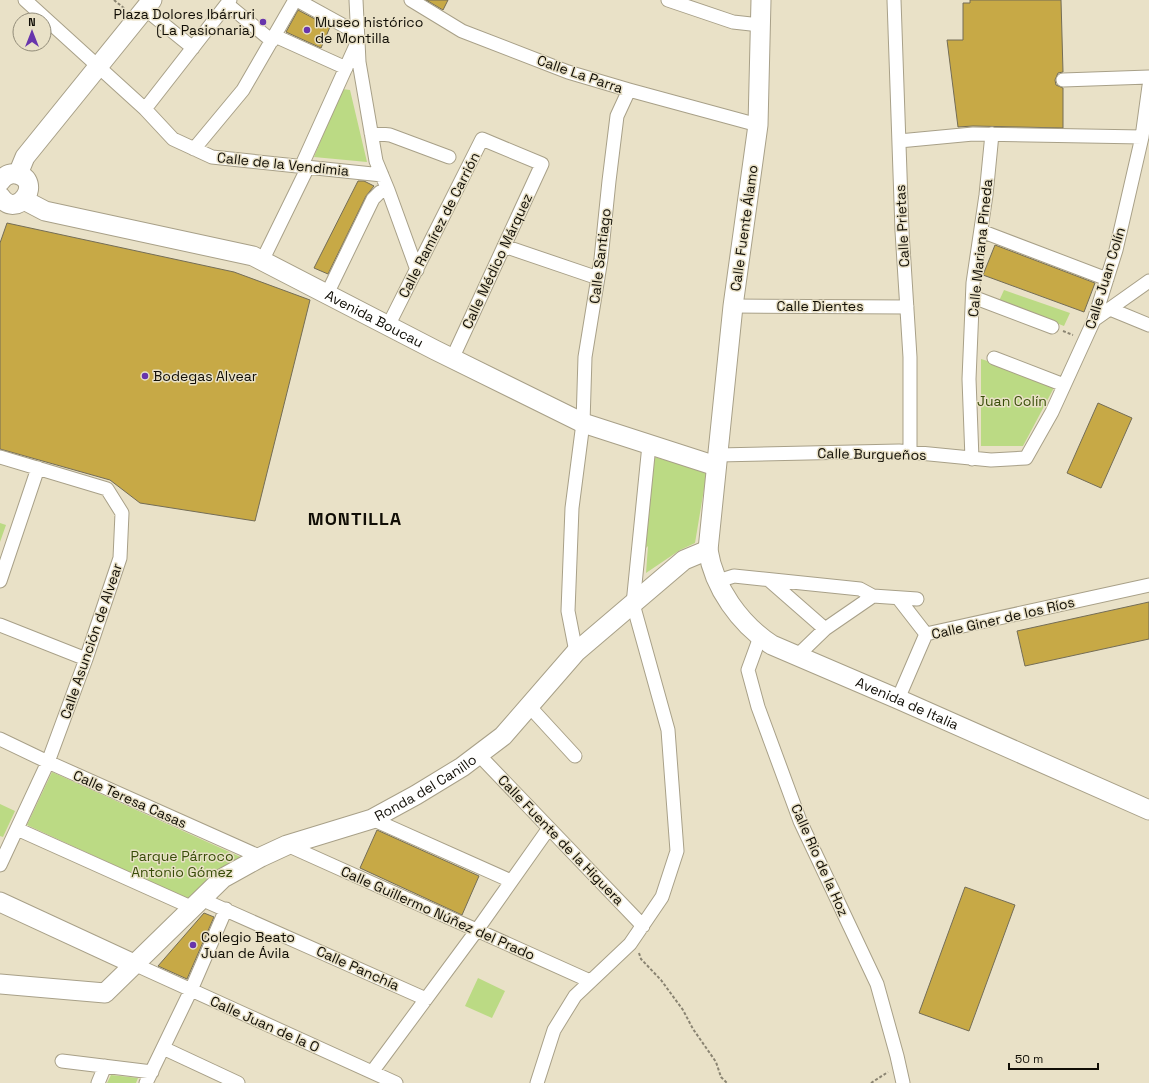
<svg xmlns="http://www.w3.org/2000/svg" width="1149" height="1083" font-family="'Space Grotesk',sans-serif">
<rect width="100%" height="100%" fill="#e9e1c7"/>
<path fill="#bbda84" d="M342 89 350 90 367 162 314 157Z
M1004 290 1070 313 1064 326 999 301Z
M981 359 1057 382 1023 446H981Z
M654 457 707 471 695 543 680 550 646 573 648 546 646 548 649 480 652 484Z
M0 523 6 525 0 542Z
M52 772 245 859 190 900 27 825Z
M0 804 15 811 3 837 0 836Z
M478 978 505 991 492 1018 465 1006Z
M111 1075 138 1078 136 1083H107Z"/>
<path fill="#c7a946" stroke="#746d56" d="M426 0H448L443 10Z
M970 0H1061L1063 72 1058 73 1055 80 1056 85 1063 88V128L973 126 958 127 947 40H963V3H970Z
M298 10 330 27 321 48 286 32Z
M358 181H364L374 186 366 196 328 274 314 268Z
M7 223 234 272 310 300 255 521 140 503 110 480 0 449V243Z
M995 245 1095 283 1084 312 983 275Z
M1098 403 1132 418 1101 488 1067 473Z
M1149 602V639L1025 666 1017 631Z
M377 830 479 876 462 915 360 868Z
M965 887 1015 905 969 1031 919 1013Z
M204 913 214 917 187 979 158 966Z"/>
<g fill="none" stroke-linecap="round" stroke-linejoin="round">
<g stroke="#a8a088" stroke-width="15">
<path id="street" d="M25 0 145 109 173 139 212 157 382 175
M297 0 357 33
M356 0 359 62 376 161 388 190 417 270
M411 0 462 31 568 72 629 90 758 125
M668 0 733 22 760 25
M894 0 902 231 910 357V452
M227 4 272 41
M145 9 193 48
M275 36 346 68
M1063 80 1149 77
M145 109 230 0
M371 133 390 135 449 157
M899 141 973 134 1142 137
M194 149 243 90 295 0
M301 167 357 43
M981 231 1107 279
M504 246 598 278
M262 261 308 167
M327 294 373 199 380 192 388 190
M973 297 1052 327
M733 306 907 307
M1110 309 1149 325
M1094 320 1149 281
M388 326 482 139 542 164 452 359
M994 358 1064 385
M718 455 899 451 991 460 1026 458 1052 412 1094 320 1116 250 1142 137 1149 86
M0 457 107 489 122 513 120 558 86 659 48 762 0 865
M972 459 969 379 973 283 986 195 992 134
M769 580 825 629
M0 581 38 468
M718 581 734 576 860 589 873 596 825 629 797 656
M873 596 917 599
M898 598 926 634
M0 625 86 659
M760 637 748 670 758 707 800 821 877 984 897 1056 903 1083
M576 652 568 611 572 508 583 423 585 357 601 259 609 181 617 116 629 90
M898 699 926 634 1149 585
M529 706 575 756
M0 739 48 762 261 857
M479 755 643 926
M372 819 511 881
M17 829 193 908
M287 845 590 981
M201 899 426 999
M134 964 396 1083
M163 1048 238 1083
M62 1061 152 1072
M372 1072 477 930 549 828
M98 1083 105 1066
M146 1083 191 990 226 909
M537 1083 554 1030 575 996 630 944 662 897 677 851 668 730 633 604 649 445"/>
</g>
<g stroke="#a8a088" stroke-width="21">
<g id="secondary">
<path id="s1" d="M761 0 758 125 733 306 708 550C714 588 740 624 772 645L898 699 1149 810"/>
<path d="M18 174 25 157 152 0"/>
<path d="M0 182C4 176 9 173 16 174 45 180 17 222 0 196"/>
<path id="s2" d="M24 200 45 211 253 256 435 350 583 423 716 466"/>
<path d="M0 902 134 964"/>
<path id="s3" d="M0 984 105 993 223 878 261 857 287 845 372 819 416 795 462 767 503 736 576 652 684 560 708 550"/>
</g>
</g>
<path stroke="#8a8472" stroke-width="2" stroke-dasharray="3 2" stroke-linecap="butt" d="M114 0 125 9
M1063 331 1073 335
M639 953 641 959 661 980 683 1010 693 1029 716 1062 721 1077 727 1083
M871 1083 888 1072"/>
<use href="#street" stroke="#fff" stroke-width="13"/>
<use href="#secondary" stroke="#fff" stroke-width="19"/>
</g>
<g fill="#6835ac" stroke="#e9e1c7" stroke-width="1.5">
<circle cx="263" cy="22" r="4"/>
<circle cx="307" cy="30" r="4"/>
<circle cx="145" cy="376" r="4"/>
<circle cx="193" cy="945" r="4"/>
</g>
<g text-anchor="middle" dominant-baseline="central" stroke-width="3" stroke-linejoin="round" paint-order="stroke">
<g font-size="14" fill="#100d05" stroke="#e9e1c7" text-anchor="start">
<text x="255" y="14" text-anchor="end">Plaza Dolores Ibárruri<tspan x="255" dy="16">(La Pasionaria)</tspan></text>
<text x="315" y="22">Museo histórico<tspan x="315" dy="16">de Montilla</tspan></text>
<text x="153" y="376">Bodegas Alvear</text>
<text x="201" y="937">Colegio Beato<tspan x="201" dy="16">Juan de Ávila</tspan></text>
</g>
<g font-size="14" fill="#100d05" stroke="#e9e1c7">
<text transform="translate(580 74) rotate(19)">Calle La Parra</text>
<text transform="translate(283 164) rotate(6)">Calle de la Vendimia</text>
<text transform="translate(439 225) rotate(-63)">Calle Ramírez de Carrión</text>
<text transform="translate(902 226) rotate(-93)">Calle Prietas</text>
<text transform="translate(744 228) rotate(-82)">Calle Fuente Álamo</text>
<text transform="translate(980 248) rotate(-84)">Calle Mariana Pineda</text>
<text transform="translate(600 256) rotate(-83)">Calle Santiago</text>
<text transform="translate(497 261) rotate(-65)">Calle Médico Márquez</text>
<text transform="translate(1105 278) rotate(-73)">Calle Juan Colín</text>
<text x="820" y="306">Calle Dientes</text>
<text stroke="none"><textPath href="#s2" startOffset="373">Avenida Boucau</textPath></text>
<text transform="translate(872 454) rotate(1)">Calle Burgueños</text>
<text transform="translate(1003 618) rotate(-13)">Calle Giner de los Ríos</text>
<text transform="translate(91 641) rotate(-71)">Calle Asunción de Alvear</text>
<text stroke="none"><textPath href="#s1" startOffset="818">Avenida de Italia</textPath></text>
<text stroke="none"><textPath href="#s3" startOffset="493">Ronda del Canillo</textPath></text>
<text transform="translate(130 799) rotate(24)">Calle Teresa Casas</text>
<text transform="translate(561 840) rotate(46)">Calle Fuente de la Higuera</text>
<text transform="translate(820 860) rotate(66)">Calle Río de la Hoz</text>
<text transform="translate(438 913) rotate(24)">Calle Guillermo Núñez del Prado</text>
<text transform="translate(358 968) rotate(24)">Calle Panchía</text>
<text transform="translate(265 1024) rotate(24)">Calle Juan de la O</text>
</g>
<g font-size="14" fill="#384c08" stroke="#e9e1c7">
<text x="1012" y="401">Juan Colín</text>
<text x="182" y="856">Parque Párroco<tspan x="182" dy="16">Antonio Gómez</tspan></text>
</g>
<g font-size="18" font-weight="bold" letter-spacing="1" fill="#100d05" stroke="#e9e1c7">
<text x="355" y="518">MONTILLA</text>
</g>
</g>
<g transform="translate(32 32)"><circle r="19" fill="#e9e1c7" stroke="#928c79"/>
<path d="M0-3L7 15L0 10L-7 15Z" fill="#6835ac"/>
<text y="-6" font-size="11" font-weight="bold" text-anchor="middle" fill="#100d05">N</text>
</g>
<path d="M1009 1063v6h89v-6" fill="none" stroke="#100d05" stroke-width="2"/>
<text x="1015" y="1063" font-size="12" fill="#100d05" stroke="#e9e1c7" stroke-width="3" paint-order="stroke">50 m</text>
</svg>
